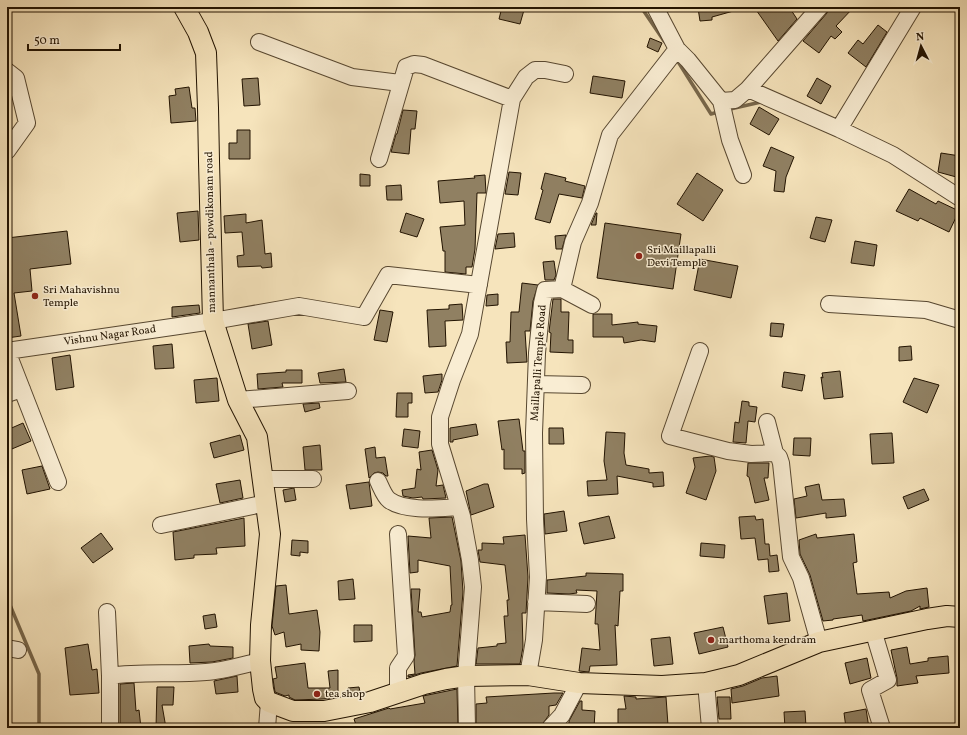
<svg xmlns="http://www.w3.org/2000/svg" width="967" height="735" font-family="Vollkorn,serif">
<rect width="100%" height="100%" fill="#f6e4bc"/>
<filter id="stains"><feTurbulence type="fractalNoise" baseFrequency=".005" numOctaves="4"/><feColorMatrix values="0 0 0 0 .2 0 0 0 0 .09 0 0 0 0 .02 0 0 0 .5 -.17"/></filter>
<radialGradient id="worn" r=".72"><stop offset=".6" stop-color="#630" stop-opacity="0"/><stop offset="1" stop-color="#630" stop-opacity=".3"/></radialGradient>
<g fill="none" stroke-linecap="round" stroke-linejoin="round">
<path stroke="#76664b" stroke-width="3.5" d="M641 7 664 41
M677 60 711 114 718 112
M726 110 761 102
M7 598 39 674V728"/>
</g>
<path fill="#908062" stroke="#221301" d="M502 7H510L524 10 520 24 499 19Z
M705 7H737V10L712 17V20L700 21 698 8Z
M754 7H789L797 19 778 41Z
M829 7H854L836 26 842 32 835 39 831 36 819 53 803 41 827 13Z
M878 25 887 32 866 67 848 53 858 40 863 44Z
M650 38 662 43 658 52 647 47Z
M593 76 625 81 622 98 590 93Z
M258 78 260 105 244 106 242 79Z
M817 78 831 86 821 104 807 96Z
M189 87 192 108H195L196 121 171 123 169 96 176 95 175 89Z
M759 107 779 119 769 135 750 124Z
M403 110 417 111 415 129H411L409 154 391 152 396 134H397Z
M237 130H250V159H229V143H237Z
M771 147 794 157 786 177 784 192 774 191 776 171 763 166Z
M941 153 960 156V178L938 172Z
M509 172 521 173 518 195 505 194Z
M545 173 566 178 565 181 585 186 582 198 559 194 550 223 535 219 543 190 541 189Z
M697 173 723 190 703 221 677 204Z
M360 174 370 175V186H360Z
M485 175 486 193H477L475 249 472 267H466V274L445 272V251H443L440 227 465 225 464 201 440 203 438 181 475 178 474 176Z
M401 185 402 200H387L386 186Z
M909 189 936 204 938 201 959 211 949 232 920 218 918 221 896 211Z
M198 211 199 240 180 242 177 213Z
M406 213 424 219 417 237 400 232Z
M596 213H597L596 225H591Z
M246 214V223L262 220 265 254 271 253 272 267 262 268 261 266 238 267 237 256 244 255 242 232 225 233 224 216Z
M816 217 832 220 825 242 810 238Z
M605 223 681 234 673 289 597 278Z
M67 231 71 264 30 269 32 291 14 293 21 336 7 338V278L11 277 7 238Z
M514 233 515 247 495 249 498 234Z
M566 235 562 249H556L555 236Z
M855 241 877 245 874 266 851 263Z
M700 259 738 266 731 298 694 290Z
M554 261 556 275 554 280H545L543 262Z
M522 283 538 285 533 301 530 331H525L527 362 507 363 506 342H510L511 312H519Z
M498 294V305L486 306 487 295Z
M553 299H561V312H569L568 340H573V353L550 352 551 333 549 332Z
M462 304 463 320 445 321 446 346 429 347 427 310 449 309V305Z
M199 305 200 313 172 317V307Z
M380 310 393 312 387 342 374 340Z
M593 314H612V325L638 322V324L657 326 655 342 641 340 624 343 623 337H593Z
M268 321 272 345 252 349 248 324Z
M771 323 784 324 782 337 770 336Z
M172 344 174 368 155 369 153 346Z
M911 346 912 360 899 361V347Z
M70 355 74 387 56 390 52 358Z
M344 369 346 382 320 383 318 373Z
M286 370H302V383H282L283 387 258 389 257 374 286 372Z
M840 371 843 397 824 399 821 377 823 378 822 373Z
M784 372 805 375 802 391 782 387Z
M442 374V380L438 392 425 393 423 376Z
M217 378 219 401 196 403 194 380Z
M914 378 939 385 927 413 903 402Z
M397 393H412V403H408V417H396Z
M742 401 749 402V406L757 407 755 422 748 421 746 443 733 442 735 422 739 423Z
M319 403 320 408 305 412 303 404Z
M519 419 523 451H525V473L522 474V469H504V449L502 450 498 421Z
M23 423 31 441 7 451V430Z
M476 424 478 435 453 440V442H450V428Z
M549 428H563L564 444H549Z
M404 429 420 431 418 448 402 446Z
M606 432 625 433 624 453 626 465 649 469V473L663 472 664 486 653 487V483L617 476 618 494 588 496 587 481 607 480 604 461Z
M892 433 894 463 872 464 870 434Z
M240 435 244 450 214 458 210 443Z
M794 438H811L810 456 793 455Z
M320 445 322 470H305L303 447Z
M375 447 376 458 385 457 388 476H386L383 473 378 472 374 473 369 478 365 449Z
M432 450 438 470 436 486 443 485 446 498 423 499 422 497 413 498 403 496 402 490 415 488 417 469 421 470 419 452Z
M710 456 714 457 716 471 706 500 686 493 695 467 693 458Z
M748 463H769L768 478H764L769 500 755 503 749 477 747 476Z
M42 466 50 489 27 494 22 470Z
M240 480 243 498 220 503 216 484Z
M369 482 372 506 350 509 346 485Z
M484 484H488L494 507 471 515 466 491Z
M819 484 822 500 844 499 846 516 826 518V513L796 518 794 499 807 496 805 487Z
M294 488 296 500 285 502 283 490Z
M924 489 929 500 908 509 903 497Z
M564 511 567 531 545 534 544 514Z
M609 516 615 538 584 544 579 523Z
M755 516 756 520 763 519 765 544H769L770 556 777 555 779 571 769 572 768 559 758 560 755 538 741 539 739 517Z
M452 517 461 561 463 592 457 666 421 673 408 677V675L415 674 414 661 415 655 411 589H420L418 612H421L422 617 450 612 451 605H452L450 566 418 560V572L410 573 408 536 431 538 429 518Z
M244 518 245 546 216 548 217 554 194 555V558L175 560 173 532Z
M101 533 113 549 93 563 81 548Z
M816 534 817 538 854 534 857 562 853 563 857 594 889 592 890 598 906 591 927 588 929 607 920 609V606L911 611 863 621 862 615 833 619V620L823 621 810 575 800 554 799 540Z
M525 535 528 577 526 613H522L523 647 520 664H476L478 648 497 646V644L506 643 504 616H508L507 600H509L505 565 480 562 478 550H482V543L504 544 503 537Z
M292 540 308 541V553L300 552V556L291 555Z
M701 543 725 545 724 558 700 556Z
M586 573 623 574V591H620L618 626 615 625 617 665 590 666 589 672 579 671 582 648 600 650 598 624H595L597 591 576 590 577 593 569 594 547 593V580L586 576Z
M353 579 355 599 339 600 338 581Z
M286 585 289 614 317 610 320 632 319 651 301 650V644L286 647 284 632 275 635 272 626 276 586Z
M787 593 790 621 768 624 764 596Z
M215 614 217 627 205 629 203 616Z
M354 625H372V641L354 642Z
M723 627 728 647 699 654 694 633Z
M670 637 673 664 654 666 651 639Z
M88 644 92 670 97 669 99 693 70 695 65 648Z
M209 644 210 646 233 647V658L212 662 190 663 189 646Z
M907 647 910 664 928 661V658L948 656 949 673 916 676 918 683 897 686V678L891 650Z
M867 658 871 678 850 684 845 663Z
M305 663 308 688H330L328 671 338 670V697L323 699 295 700 289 697V695L285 696 275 692 273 679 277 678 275 667Z
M237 676 238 692 216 694 214 681Z
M777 676 779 696 732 703 731 689 743 686 762 678Z
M134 683 136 711 139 710 141 728H120V684Z
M157 687H174L173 705H162L166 728H156Z
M359 687 360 692 349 694 348 688Z
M457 689 458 728H357L354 719 389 708 390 709 425 703 423 696Z
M554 693H563L556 705 549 706V715L541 726H532V728H476V704L487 703 486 697Z
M624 696 636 697V699L666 697 668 725 636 728H618V709H626Z
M717 697H730L731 719H719Z
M580 701H582V710L595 711 594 728H582V724H569V721Z
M866 709 869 728H846L844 713Z
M805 711 806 727 785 728 784 712Z"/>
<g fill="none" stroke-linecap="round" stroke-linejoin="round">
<g stroke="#574730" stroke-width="18">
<path id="minor" d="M655 7 677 49 688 60 721 101 735 100 748 89 839 129 893 155 960 198
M259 42 352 77 400 83
M7 71 16 78 27 123 7 151
M748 89 820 7
M721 101 730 140 743 175
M839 129 913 7
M379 159 406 67 414 64 423 65 512 99
M562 289 592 305
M829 304 926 310 960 320
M7 351 213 321 299 306 364 317 388 275 479 285
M7 351 58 482
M700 351 670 436 728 451 751 454 775 453 779 457 781 463 791 557 801 578 819 642
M536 384 582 385
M7 394 22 389
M238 400 348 391
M767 422 775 453
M263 479H313
M378 481C381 487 384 496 389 500 405 512 440 508 459 507
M161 525 267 503
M398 534 406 656 398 668V693
M536 602 587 604
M107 612 110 676C141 671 174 675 206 672 224 671 242 665 260 661
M873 630 888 680 870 690 882 728
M7 648 18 650
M528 675 534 640 538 577 535 519 534 433 537 353 542 303 545 290 562 289 573 242 590 203 610 135 677 49
M110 676V728
M706 683 710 728
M267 728 269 702
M467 728 466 676 473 587 470 560 462 516 440 444V417L452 380 470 334 512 99 526 77 535 70H545L565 74
M550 728 562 715 579 683"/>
</g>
<g stroke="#221301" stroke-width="22">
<path id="major" d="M184 7 198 32 206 53 208 108 209 161 213 321 238 400 257 437 270 534 261 625 260 661 263 689 265 698 269 702 293 711H324L370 702 424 684 446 679 466 676 528 675 579 683 662 686 706 683 739 675 819 642 927 619 947 616 960 617"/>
</g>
<use href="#minor" stroke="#f9edd3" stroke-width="16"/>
<use href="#major" stroke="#f6e4bc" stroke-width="20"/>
</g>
<g fill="#8f2418" stroke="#f9edd3" stroke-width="1.5">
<circle cx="639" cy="256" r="4"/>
<circle cx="35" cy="296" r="4"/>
<circle cx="711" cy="640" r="4"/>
<circle cx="317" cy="694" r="4"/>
</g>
<g text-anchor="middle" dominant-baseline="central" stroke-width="3" stroke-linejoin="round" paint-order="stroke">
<g font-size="11" fill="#221301" stroke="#f9edd3">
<text transform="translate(211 232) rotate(-91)">mannanthala - powdikonam road</text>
<text transform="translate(110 336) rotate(-8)">Vishnu Nagar Road</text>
<text transform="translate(539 363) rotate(-86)">Maillapalli Temple Road</text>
</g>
<g font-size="11" fill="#221301" stroke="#f9edd3" text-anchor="start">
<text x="647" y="250">Sri Maillapalli<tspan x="647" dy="13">Devi Temple</tspan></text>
<text x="43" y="290">Sri Mahavishnu<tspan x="43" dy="13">Temple</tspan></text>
<text x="719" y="640">marthoma kendram</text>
<text x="325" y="694">tea shop</text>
</g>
</g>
<rect width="967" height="735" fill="none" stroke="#f6e4bc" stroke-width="24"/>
<rect x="8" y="8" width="951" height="719" fill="none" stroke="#221301" stroke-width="2"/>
<rect x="12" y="12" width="943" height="711" fill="none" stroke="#221301"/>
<g transform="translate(921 46) rotate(354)" stroke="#f9edd3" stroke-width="3" paint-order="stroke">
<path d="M0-3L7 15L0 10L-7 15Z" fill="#221301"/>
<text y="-6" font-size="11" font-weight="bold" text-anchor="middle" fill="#221301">N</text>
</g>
<path d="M28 44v6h92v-6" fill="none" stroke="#221301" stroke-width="2"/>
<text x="34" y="44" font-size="12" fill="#221301" stroke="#f9edd3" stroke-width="3" paint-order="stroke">50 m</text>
<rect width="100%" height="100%" filter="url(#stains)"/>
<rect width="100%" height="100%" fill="url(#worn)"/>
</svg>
